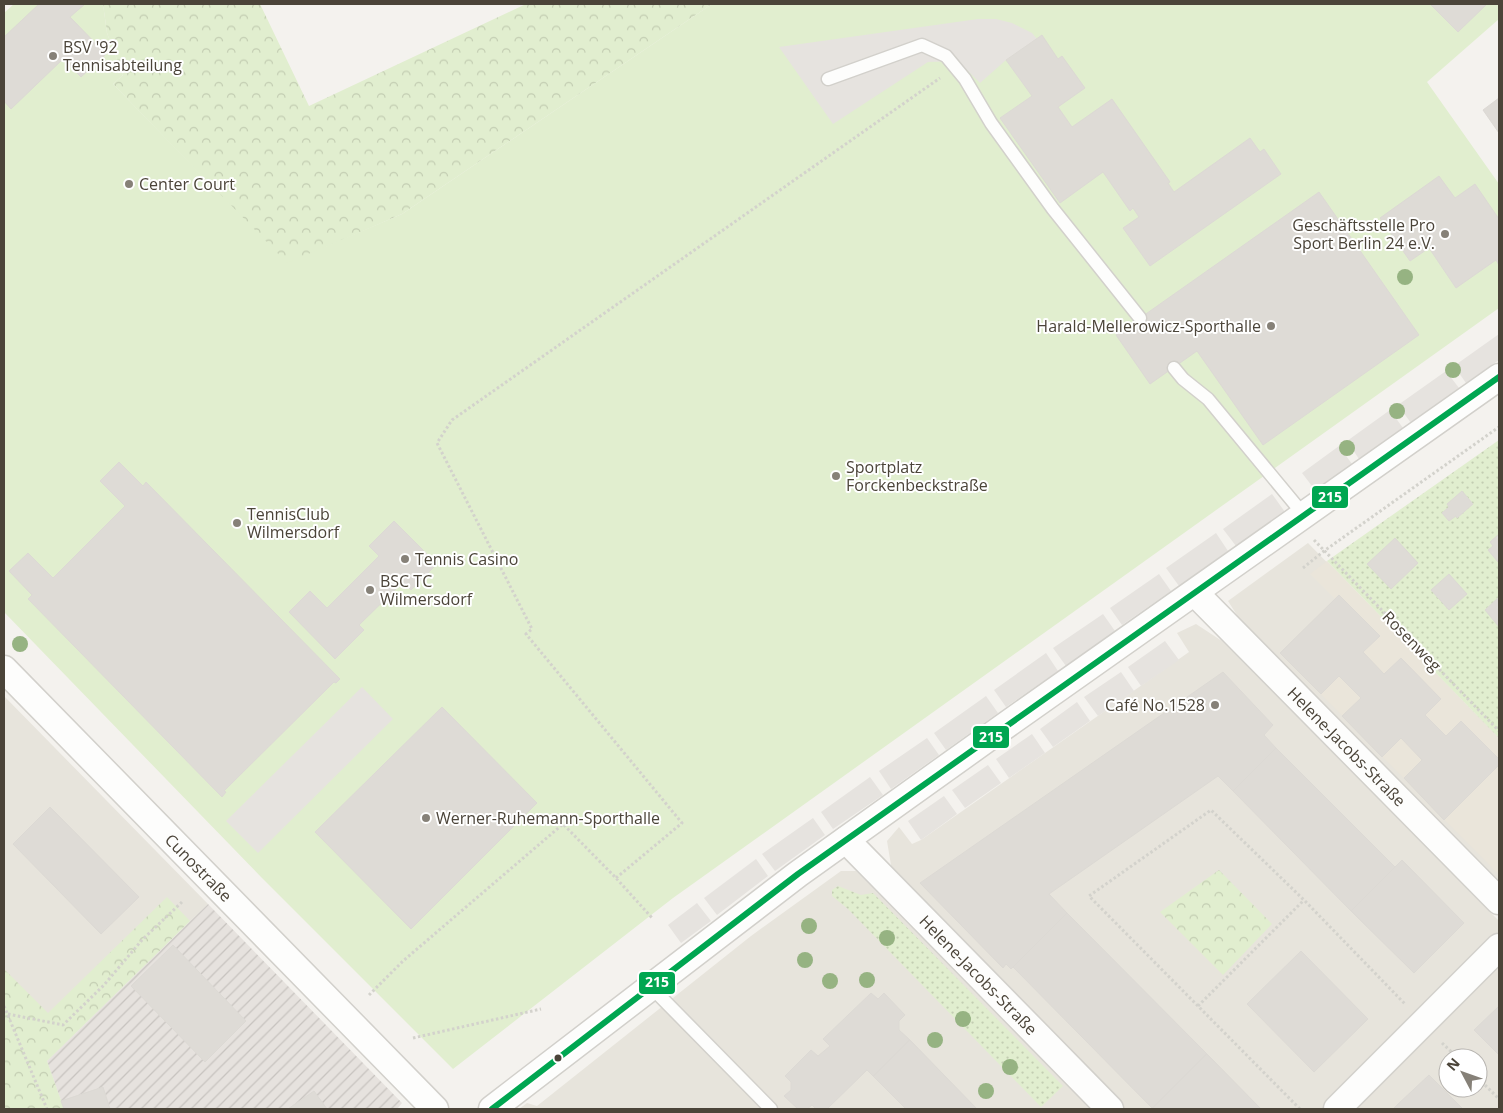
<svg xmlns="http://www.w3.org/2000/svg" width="1503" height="1113" font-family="'Open Sans',sans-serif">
<defs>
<pattern id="industrial-furrows" width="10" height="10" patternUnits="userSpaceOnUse" patternTransform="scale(1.25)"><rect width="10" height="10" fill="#e6e2de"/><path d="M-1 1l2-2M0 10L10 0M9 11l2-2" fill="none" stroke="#c7c3bf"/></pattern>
<pattern id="grass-dots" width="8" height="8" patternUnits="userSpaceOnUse" patternTransform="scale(1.25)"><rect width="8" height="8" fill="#e1eecf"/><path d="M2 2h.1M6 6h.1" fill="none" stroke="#c3cdb2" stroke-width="1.8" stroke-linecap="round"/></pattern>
<pattern id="park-crowns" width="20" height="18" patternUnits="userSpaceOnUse" patternTransform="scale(1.25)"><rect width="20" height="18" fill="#e1eecf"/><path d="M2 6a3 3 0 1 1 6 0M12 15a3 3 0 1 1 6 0" fill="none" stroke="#c3cdb2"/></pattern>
</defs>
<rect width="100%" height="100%" fill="#f4f2ee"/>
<path fill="#e7e4dc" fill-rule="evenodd" d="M1308 543 1499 738V882L1242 623 1228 601Z
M1196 624 1222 641 1499 921V1109H1123L893 877 887 841 899 827 912 844 921 840 1189 652 1177 633ZM1448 1058H1478V1088H1448Z
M4 696 208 904 47 1061 64 1109H4Z
M841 871H856L1090 1109H519L527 1103 537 1106 751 936Z"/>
<path fill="url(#industrial-furrows)" d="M208 904 402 1103 398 1108 399 1109H64L47 1061Z"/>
<path fill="#eae5da" d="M1327 561 1499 738V875L1280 653 1335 599 1310 574Z"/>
<path fill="url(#grass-dots)" d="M1499 440V738L1327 561Z
M838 886 861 895 873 893 1063 1086 1041 1107 848 909 832 896V890Z"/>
<path fill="url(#park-crowns)" d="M103 4H260L309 106 526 4H712L402 214 287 264 113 84 123 75 107 33Z
M1219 870 1272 924 1223 975 1160 912Z
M167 897 190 921 47 1061 64 1109H4V969L48 1013Z"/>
<path fill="#e1eecf" d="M14 4H103L107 33 123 75 113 84 287 263 402 214 712 4H1499V19L1427 82 1499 184V308L673 898 453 1069 262 878 4 612V13Z"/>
<path fill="#e6e3df" d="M978 19H996L1012 23 1032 33 1037 39 1006 60 980 83 958 61 928 62 833 124 779 47Z
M1499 334V360L1466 383 1454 366Z
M1446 371 1459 388 1411 423 1398 405Z
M1390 410 1403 428 1359 459 1347 441Z
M1339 446 1352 464 1315 490 1302 473Z
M1272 494 1285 512 1236 546 1223 529Z
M1216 533 1228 551 1179 586 1166 568Z
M1159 574 1171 591 1122 625 1110 608Z
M1103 614 1115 631 1066 666 1053 648Z
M1165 641 1179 660 1141 686 1128 667Z
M1046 653 1058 671 1006 707 994 690Z
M1121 672 1134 691 1098 716 1084 697Z
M362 687 393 719 258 853 226 821Z
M986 696 998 713 946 750 934 733Z
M1077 702 1090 721 1053 747 1040 729Z
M1032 734 1045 753 1009 778 996 759Z
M927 738 939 755 891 789 879 771Z
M988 765 1001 783 965 808 952 790Z
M870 777 883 795 833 829 821 812Z
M944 796 957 814 921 840 908 821Z
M813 818 825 835 775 871 762 854Z
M756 859 768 876 717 915 704 898Z
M697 903 711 921 681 943 668 925Z"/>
<path fill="#dedbd6" stroke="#dcd9d4" d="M39 4H85L70 17 106 54 81 77 63 59 11 109 4 101V37Z
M1430 4H1487L1458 32Z
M1042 35 1058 59 1062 56 1085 88 1058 107 1072 127 1112 99 1170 182 1168 183 1174 192 1250 138 1260 152 1264 149 1281 174 1150 266 1123 228 1139 217 1133 208 1130 211 1103 172 1060 203 1000 118 1032 96 1006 60Z
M1499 98V133L1483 110Z
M1439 176 1455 198 1475 184 1499 219V265L1496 260 1456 288 1429 248 1410 261 1380 218Z
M1319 192 1419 335 1263 445 1197 351 1150 384 1116 335Z
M119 462 143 486 146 482 340 679 336 683 334 682 224 791 226 792 222 797 28 599 32 595 9 571 28 553 53 578 125 506 100 481Z
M1462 491 1473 504 1457 518 1456 516 1449 521 1442 513 1449 507 1447 504Z
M394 521 437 564 411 590 403 582 359 625 364 630 335 659 289 612 310 591 327 608 379 556 369 546Z
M1499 534V560L1498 562 1488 550 1493 546 1490 542Z
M1395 538 1418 563 1391 589 1367 564Z
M1449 574 1467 594 1449 610 1431 590Z
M1339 595 1380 636 1363 652 1384 674 1401 658 1441 699 1425 715 1446 736 1461 721 1499 759V765L1444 820 1404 778 1422 760 1401 738 1382 757 1342 716 1361 698 1339 676 1321 694 1280 653Z
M1499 597V627L1485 610Z
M1223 672 1273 725 1264 735 1276 748 1233 791 1218 776 1049 894 1067 913 1011 969 1006 964 1003 968 920 883Z
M442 707 537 803 411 929 315 832Z
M1276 748 1395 867 1351 911 1233 791Z
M50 807 139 897 101 934 13 844Z
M1402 860 1464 923 1414 973 1351 911Z
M1067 913 1207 1054 1152 1108 1013 967Z
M173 945 246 1021 205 1062 131 986Z
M1301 951 1368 1019 1314 1072 1247 1004Z
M871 993 878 999 884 993 905 1015 899 1021V1030L910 1040 873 1076 867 1070 827 1109H816L812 1105 807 1109H798L784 1096 791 1090V1082L785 1076 811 1050 818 1056 830 1046 823 1039Z
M1499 1006V1055L1474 1030Z
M910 1040 977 1109H906L873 1076Z
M1207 1054 1261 1109H1153L1152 1108Z
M1429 1075 1463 1109H1393L1397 1105Z
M103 1087 110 1109H64L61 1101Z
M314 1091 327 1109H288Z"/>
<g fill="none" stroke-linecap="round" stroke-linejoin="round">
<g stroke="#d2d0cb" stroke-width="15">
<path id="lane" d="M828 79 922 45 946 56 965 79 991 123 1053 209 1140 318
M1174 368 1183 379 1208 399 1304 515
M651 987 771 1109"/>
</g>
<g stroke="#d2d0cb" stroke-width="29">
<g id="street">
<path id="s1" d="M1195 593 1499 901"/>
<path id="s2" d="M4 669 435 1109"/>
<path id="s3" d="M846 840 1110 1109"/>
<path d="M492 1109 798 874 1002 728 1499 377"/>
<path d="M1337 1109 1499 947"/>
</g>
</g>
<path stroke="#d3d2cc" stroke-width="3" stroke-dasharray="2.5 2.5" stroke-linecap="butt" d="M1314 540 1499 731
M1303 568 1324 551 1499 427
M616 878 682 823 526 634 532 629 437 443 452 420 940 78
M369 995 403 961 563 824 616 878 653 919
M4 1006 47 1109
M1198 1006 1304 900
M8 1014 63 1025 104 985 142 940 182 902
M413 1038 541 1009
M1442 1043 1458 1058
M1478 1078 1499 1099
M1300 1109 1089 896 1211 810 1304 900 1405 1004"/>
<use href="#lane" stroke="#fdfdfc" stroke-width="12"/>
<use href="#street" stroke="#fdfdfc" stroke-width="26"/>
<g stroke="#fff" stroke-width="10">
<path id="bus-1" d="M492 1109 798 874 1499 377"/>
</g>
<use href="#bus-1" stroke="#00a651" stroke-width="6"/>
</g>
<g fill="#96b382">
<circle cx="1405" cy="277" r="8"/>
<circle cx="1453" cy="370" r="8"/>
<circle cx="1397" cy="411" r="8"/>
<circle cx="1347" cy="448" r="8"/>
<circle cx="20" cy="644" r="8"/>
<circle cx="809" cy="926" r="8"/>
<circle cx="887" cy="938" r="8"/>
<circle cx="805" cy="960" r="8"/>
<circle cx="867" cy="980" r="8"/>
<circle cx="830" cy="981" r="8"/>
<circle cx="963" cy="1019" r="8"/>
<circle cx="935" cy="1040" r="8"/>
<circle cx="1010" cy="1067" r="8"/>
<circle cx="986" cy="1091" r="8"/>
</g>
<g fill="#868178" stroke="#fff" stroke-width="2">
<circle cx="53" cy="56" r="5"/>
<circle cx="129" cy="184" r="5"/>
<circle cx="1445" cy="234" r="5"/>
<circle cx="1271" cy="326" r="5"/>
<circle cx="836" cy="476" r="5"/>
<circle cx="237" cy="523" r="5"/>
<circle cx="405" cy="559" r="5"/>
<circle cx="370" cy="590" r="5"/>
<circle cx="1215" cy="705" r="5"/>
<circle cx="426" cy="818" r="5"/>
</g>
<circle fill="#4b4439" stroke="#fff" stroke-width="2" cx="558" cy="1058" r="4.5"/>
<g text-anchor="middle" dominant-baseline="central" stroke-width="4" stroke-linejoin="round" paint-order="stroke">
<g font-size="16" fill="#4b4439" stroke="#fff" text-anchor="start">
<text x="63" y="47">BSV '92<tspan x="63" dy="18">Tennisabteilung</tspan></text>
<text x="139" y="184">Center Court</text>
<text x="1435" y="225" text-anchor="end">Geschäftsstelle Pro<tspan x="1435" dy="18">Sport Berlin 24 e.V.</tspan></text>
<text x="1261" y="326" text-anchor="end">Harald-Mellerowicz-Sporthalle</text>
<text x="846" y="467">Sportplatz<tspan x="846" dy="18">Forckenbeckstraße</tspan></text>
<text x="247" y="514">TennisClub<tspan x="247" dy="18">Wilmersdorf</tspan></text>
<text x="415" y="559">Tennis Casino</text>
<text x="380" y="581">BSC TC<tspan x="380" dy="18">Wilmersdorf</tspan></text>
<text x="1205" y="705" text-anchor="end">Café No.1528</text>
<text x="436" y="818">Werner-Ruhemann-Sporthalle</text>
</g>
<g font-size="16" fill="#4b4439" stroke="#fff">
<text transform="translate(1412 641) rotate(46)">Rosenweg</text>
<text stroke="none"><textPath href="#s1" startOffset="216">Helene-Jacobs-Straße</textPath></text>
<text stroke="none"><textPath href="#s2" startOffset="278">Cunostraße</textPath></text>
<text stroke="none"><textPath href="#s3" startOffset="189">Helene-Jacobs-Straße</textPath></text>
</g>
</g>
<g stroke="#fff" stroke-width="2">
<rect x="1311" y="485" width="38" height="24" rx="5" fill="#00a651"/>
<rect x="972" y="725" width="38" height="24" rx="5" fill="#00a651"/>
<rect x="638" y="971" width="38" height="24" rx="5" fill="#00a651"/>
</g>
<g font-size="14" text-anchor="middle" font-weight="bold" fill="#fff">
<text x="1330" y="502">215</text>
<text x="991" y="742">215</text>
<text x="657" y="987">215</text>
</g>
<rect width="1503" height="1113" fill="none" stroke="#4b4439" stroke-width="10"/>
<g transform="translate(1463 1073) rotate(311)"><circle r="24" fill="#ffffff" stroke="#b7b4b0"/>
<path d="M0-4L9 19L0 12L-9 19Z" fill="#868178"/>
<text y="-8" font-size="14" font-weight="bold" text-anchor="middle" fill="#4b4439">N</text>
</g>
</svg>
